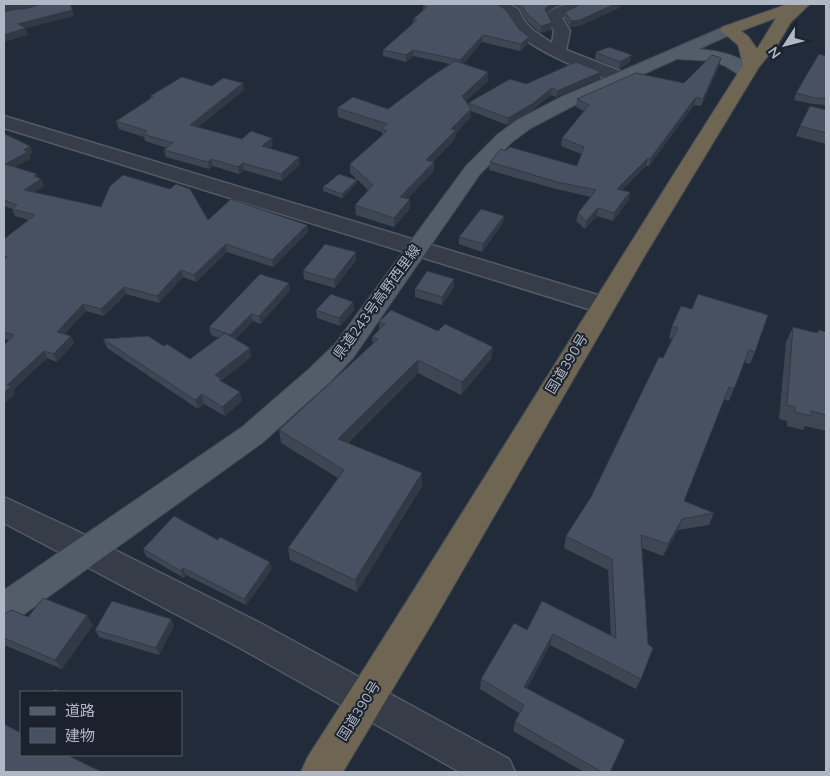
<svg xmlns="http://www.w3.org/2000/svg" width="830" height="776" font-family="'Nunito Sans','Noto Sans JP',sans-serif">
<rect width="100%" height="100%" fill="#222b39"/>
<g fill="none" stroke-linecap="round" stroke-linejoin="round">
<g stroke="#535b67" stroke-width="3">
<path id="minor" d="M53 4 51 7 26 13H4V5Z
M492 4H509L518 9 525 22 534 31 552 43 554 31 546 16C555 4 571 4 584 4L582 7 562 18 570 31 566 50 625 73 628 77 625 81C608 85 537 50 522 37 515 31 513 22 507 15 503 10 495 10 492 4Z
M4 116 611 299 615 305 611 311 603 313 595 311 4 128Z
M4 497 77 531 264 625 509 759 515 772H460L240 648 4 523Z"/>
</g>
<g stroke="#3f4652" stroke-width="2">
<path id="major" d="M728 25 734 27 736 30 734 33 699 49C718 51 744 55 756 72L753 76 747 77 741 76 725 66 713 61 677 59 575 105 531 128 512 142 480 174 353 358 329 383 262 443 16 620 4 625V590L242 427 309 369 335 344 466 166 498 134 517 120 561 97Z"/>
</g>
<g stroke="#404854" stroke-width="2">
<path id="highway" d="M788 4H810L791 22 778 44 759 67 647 252 434 620 343 772H301L307 758C455 528 596 295 743 65L738 45 720 30 722 27ZM776 18 757 49 748 36 741 31Z"/>
</g>
<use href="#minor" fill="#363d49" fill-rule="evenodd"/>
<use href="#major" fill="#535c69" fill-rule="evenodd"/>
<use href="#highway" fill="#6f6553" fill-rule="evenodd"/>
</g>
<path fill="#3e4654" d="M512 4H563L553 8 547 13 551 30 540 33 527 21 519 7Z
M581 4H620L619 8 579 26 570 27 565 19V12Z
M423 6 519 29 529 37 528 44 520 51 482 42 463 64 488 72V81L466 101 468 104V103L526 84 600 78 556 97 551 95 531 111 507 125 471 111V117L456 133 455 139 433 162 434 171 407 199 410 209 394 227 356 215 355 205 368 190 350 173V164L382 136V132L338 117 337 108 388 109 450 64 413 56 406 62 383 56V50L413 23V19L423 11Z
M596 52 630 62 619 69 595 59Z
M826 56V105L813 104 794 100 796 93Z
M719 66 701 106 694 105 649 166H646L622 190 630 192 629 200 613 221 597 216 585 229 576 221 578 213 591 197 556 189 489 170 490 162 577 166 581 154 561 146 562 138 584 111 576 107 577 99 684 83Z
M212 86 244 90 198 127 242 139 273 145 269 148 300 164 282 181 244 170 239 174 213 166 209 169 166 157 164 150 167 148 145 141 144 137 119 129 116 121 150 99V96Z
M826 110V144L796 136 800 126Z
M4 135 33 153 29 155 30 159 15 167 41 179 44 186 34 192 101 207 208 220 307 225 308 232 273 267 227 252 196 282 183 277 159 303 126 294 104 316 86 311 64 334 71 336 74 343 57 362 47 358 13 390 15 394 4 404 9 340 4 339V239L28 220 15 216 12 209 4 206Z
M357 183 342 198 323 191V187Z
M504 216 503 223 482 252 459 244V237Z
M356 260 335 288 304 279 303 271Z
M454 287 442 305 415 297V289Z
M290 291 260 324 253 321 235 339 250 348 251 357 222 380V382L242 401 225 416 204 404 198 409 107 348 103 339 164 346 190 359 219 338 211 335 209 327Z
M353 302 354 310 340 326 317 318 316 310Z
M379 322 438 331 493 347 491 359 461 395 418 373 348 443 422 486 357 592 290 560 288 548 338 478 281 443 279 430 373 344 372 337 379 330Z
M672 326 755 352 750 364 744 362 729 401 724 399 684 501 714 513 709 525 678 530 663 556 642 548 641 679 636 689 550 645 527 688 610 772H584L513 731 515 722 519 713 480 689 481 679 527 630 611 635 608 570 564 548 566 536 591 497 663 358 672 339 669 338Z
M793 327 817 333 826 332V431L805 426 803 430 787 426V421L779 419 786 342Z
M218 540 272 569 246 605 186 575 184 578 146 556 143 549Z
M4 616 28 617 93 625 62 669 4 645Z
M171 619 174 626 159 655 99 637 95 630Z"/>
<path fill="#323945" d="M71 4 74 16 20 30 18 24Z
M551 4H563L553 8 544 16 545 9Z
M615 4H620L619 8 579 26 570 27 571 21Z
M552 23 551 30 540 33 541 26Z
M26 28 28 35 4 42V35Z
M483 35 482 42 460 66V60Z
M529 37 528 44 520 51 521 44Z
M413 50V56L406 62V55Z
M632 55 630 62 619 69 620 62Z
M721 58 719 66 701 106 703 99Z
M488 72V81L462 105V96Z
M601 72 600 78 556 97 557 91Z
M243 83 244 90 191 132 190 125Z
M552 88 551 95 531 111 507 125 508 118Z
M696 97 694 105 649 166 650 159Z
M471 109V117L456 133 455 139 426 169V160L451 129Z
M272 138 273 145 263 154 262 146Z
M30 146 33 153 29 155 30 159 8 171 5 164 24 150Z
M299 157 300 164 282 181 281 174Z
M648 158 646 166 615 197 617 189Z
M211 159 213 166 209 169 208 162Z
M434 162V171L400 206V197Z
M243 163 244 170 239 174 238 167Z
M37 174 39 180 41 179 44 186 27 197 24 190 34 176Z
M357 180V183L342 198V194Z
M630 192 629 200 613 221 614 213Z
M410 199V209L394 227V218Z
M598 208 597 216 585 229 586 221Z
M504 216 503 223 482 252 483 244Z
M307 225 308 232 273 267 272 260Z
M226 244 227 252 196 282 194 275Z
M356 252V260L335 288 334 280Z
M181 270 183 277 159 303 157 296Z
M454 279V287L442 305V297Z
M289 283 290 291 260 324 259 316Z
M124 287 126 294 104 316 101 309Z
M353 302 354 310 340 326 339 318Z
M83 304 86 311 60 339 57 332Z
M251 314 253 321 232 343 230 335Z
M71 336 74 343 57 362 53 354Z
M493 347 491 359 461 395 462 382Z
M250 348 251 357 222 380 224 388 215 375Z
M44 351 47 358 13 390 15 394 4 404V393L7 385Z
M418 360V373L339 451 338 439Z
M240 392 242 401 225 416 222 407Z
M202 394 204 404 198 409 195 400Z
M422 473V486L357 592 355 580Z
M682 519 678 530 663 556 668 544Z
M270 562 272 569 246 605 244 599Z
M183 568 186 575 184 578 181 571Z
M87 615 93 625 62 669 55 660Z
M171 619 174 626 159 655 156 648Z
M553 634 550 645 522 696 524 687Z"/>
<path fill="#485162" stroke="#323945" d="M42 4H70L72 10 18 24 26 28 4 35V12L16 9H24Z
M426 4H497L506 10 519 29 529 37 521 44 483 35 460 60 413 50 406 55 383 50 417 20 413 19 427 7 423 6Z
M521 4H551L545 9 552 23 541 26 527 14Z
M581 4H615L580 20 571 21 565 12Z
M609 47 632 55 620 62 596 52Z
M819 54 826 56V98H815L796 93Z
M712 55 721 58 703 99 696 97 650 159 648 158 617 189 630 192 614 213 598 208 586 221 578 213 596 190 557 182 490 162 501 149 505 151 510 147 577 166 584 147 562 138 589 105 577 99 636 73 684 83Z
M455 61 488 72 462 96 471 109 451 129 456 130 426 160 434 162 400 197 410 199 394 218 355 205 373 185 350 164 387 131 382 129 387 124 337 108 353 97 388 109 429 78Z
M576 62 601 72 557 91 552 88 532 104 508 118 468 103 510 79 526 84Z
M182 77 212 86 223 78 243 83 190 125 242 139 251 131 272 138 262 146 299 157 281 174 243 163 238 167 211 159 208 162 164 150 173 143 143 134 147 131 116 121 153 97 150 96Z
M810 106 826 110V133L800 126Z
M5 134 30 146 24 150 28 152 5 164 37 174 34 176 41 179 24 190 101 207 110 186 123 175 170 189 176 184 190 189 208 220 231 199 307 225 272 260 226 244 194 275 181 270 157 296 124 287 101 309 83 304 57 332 71 336 53 354 44 351 7 385 11 386 4 393V345L14 335 4 332V260L7 257 4 256V239L35 215 12 209 17 205 4 200V135Z
M339 174 357 180 342 194 323 187Z
M481 209 504 216 483 244 459 237Z
M325 244 356 252 334 280 303 271Z
M427 271 454 279 442 297 415 289Z
M260 274 289 283 259 316 251 314 230 335 209 327Z
M331 294 353 302 339 318 316 310Z
M698 294 768 315 755 352 749 350 734 389 729 387 684 501 714 513 682 519 668 544 641 535 648 644 653 648 641 679 553 634 524 687 625 740 610 772H602L515 722 524 705 481 679 514 623 527 630 542 601 616 638 612 559 566 536 591 497 659 357 663 358 678 328 672 326 681 306 692 309Z
M391 310 438 331 445 324 493 347 462 382 418 360 338 439 422 473 355 580 288 548 344 470 279 430 378 339 372 337 385 324 379 322Z
M793 327 817 333 819 330 826 332V415L811 411V416L795 412V407L787 405Z
M225 333 250 348 215 375 222 379 219 380 240 392 222 407 202 394 195 400 103 339 148 336 164 346 167 344 190 359Z
M174 516 218 540 220 537 270 562 244 599 183 568 181 571 143 549Z
M43 598 87 615 55 660 4 638V616L6 613 12 610 28 617Z
M112 601 171 619 156 648 95 630Z
M55 689 61 692H52Z
M4 724 21 733V755H67L100 771 99 772H4Z"/>
<g text-anchor="middle" dominant-baseline="central" stroke-width="4" stroke-linejoin="round" paint-order="stroke">
<g font-size="14" fill="#b0b8c5" stroke="#1b222e">
<text transform="translate(377 302) rotate(-54)">県道243号高野西里線</text>
<text transform="translate(567 364) rotate(-59)">国道390号</text>
<text transform="translate(359 711) rotate(-58)">国道390号</text>
</g>
</g>
<rect width="830" height="776" fill="none" stroke="#b0b8c5" stroke-width="10"/>
<rect x="20" y="691" width="162" height="65" fill="#1b222e" stroke="#575e6a"/>
<rect x="30" y="707" width="25" height="8" fill="#535c69" stroke="#575e6a"/>
<text x="65" y="716" font-size="15" fill="#b0b8c5">道路</text>
<rect x="30" y="728" width="25" height="15" fill="#485162" stroke="#575e6a"/>
<text x="65" y="741" font-size="15" fill="#b0b8c5">建物</text>
<g transform="translate(785 45) rotate(234)" stroke="#1b222e" stroke-width="4" paint-order="stroke">
<path d="M0-4L9 19L0 12L-9 19Z" fill="#b0b8c5"/>
<text y="-8" font-size="14" font-weight="bold" text-anchor="middle" fill="#b0b8c5">N</text>
</g>
</svg>
